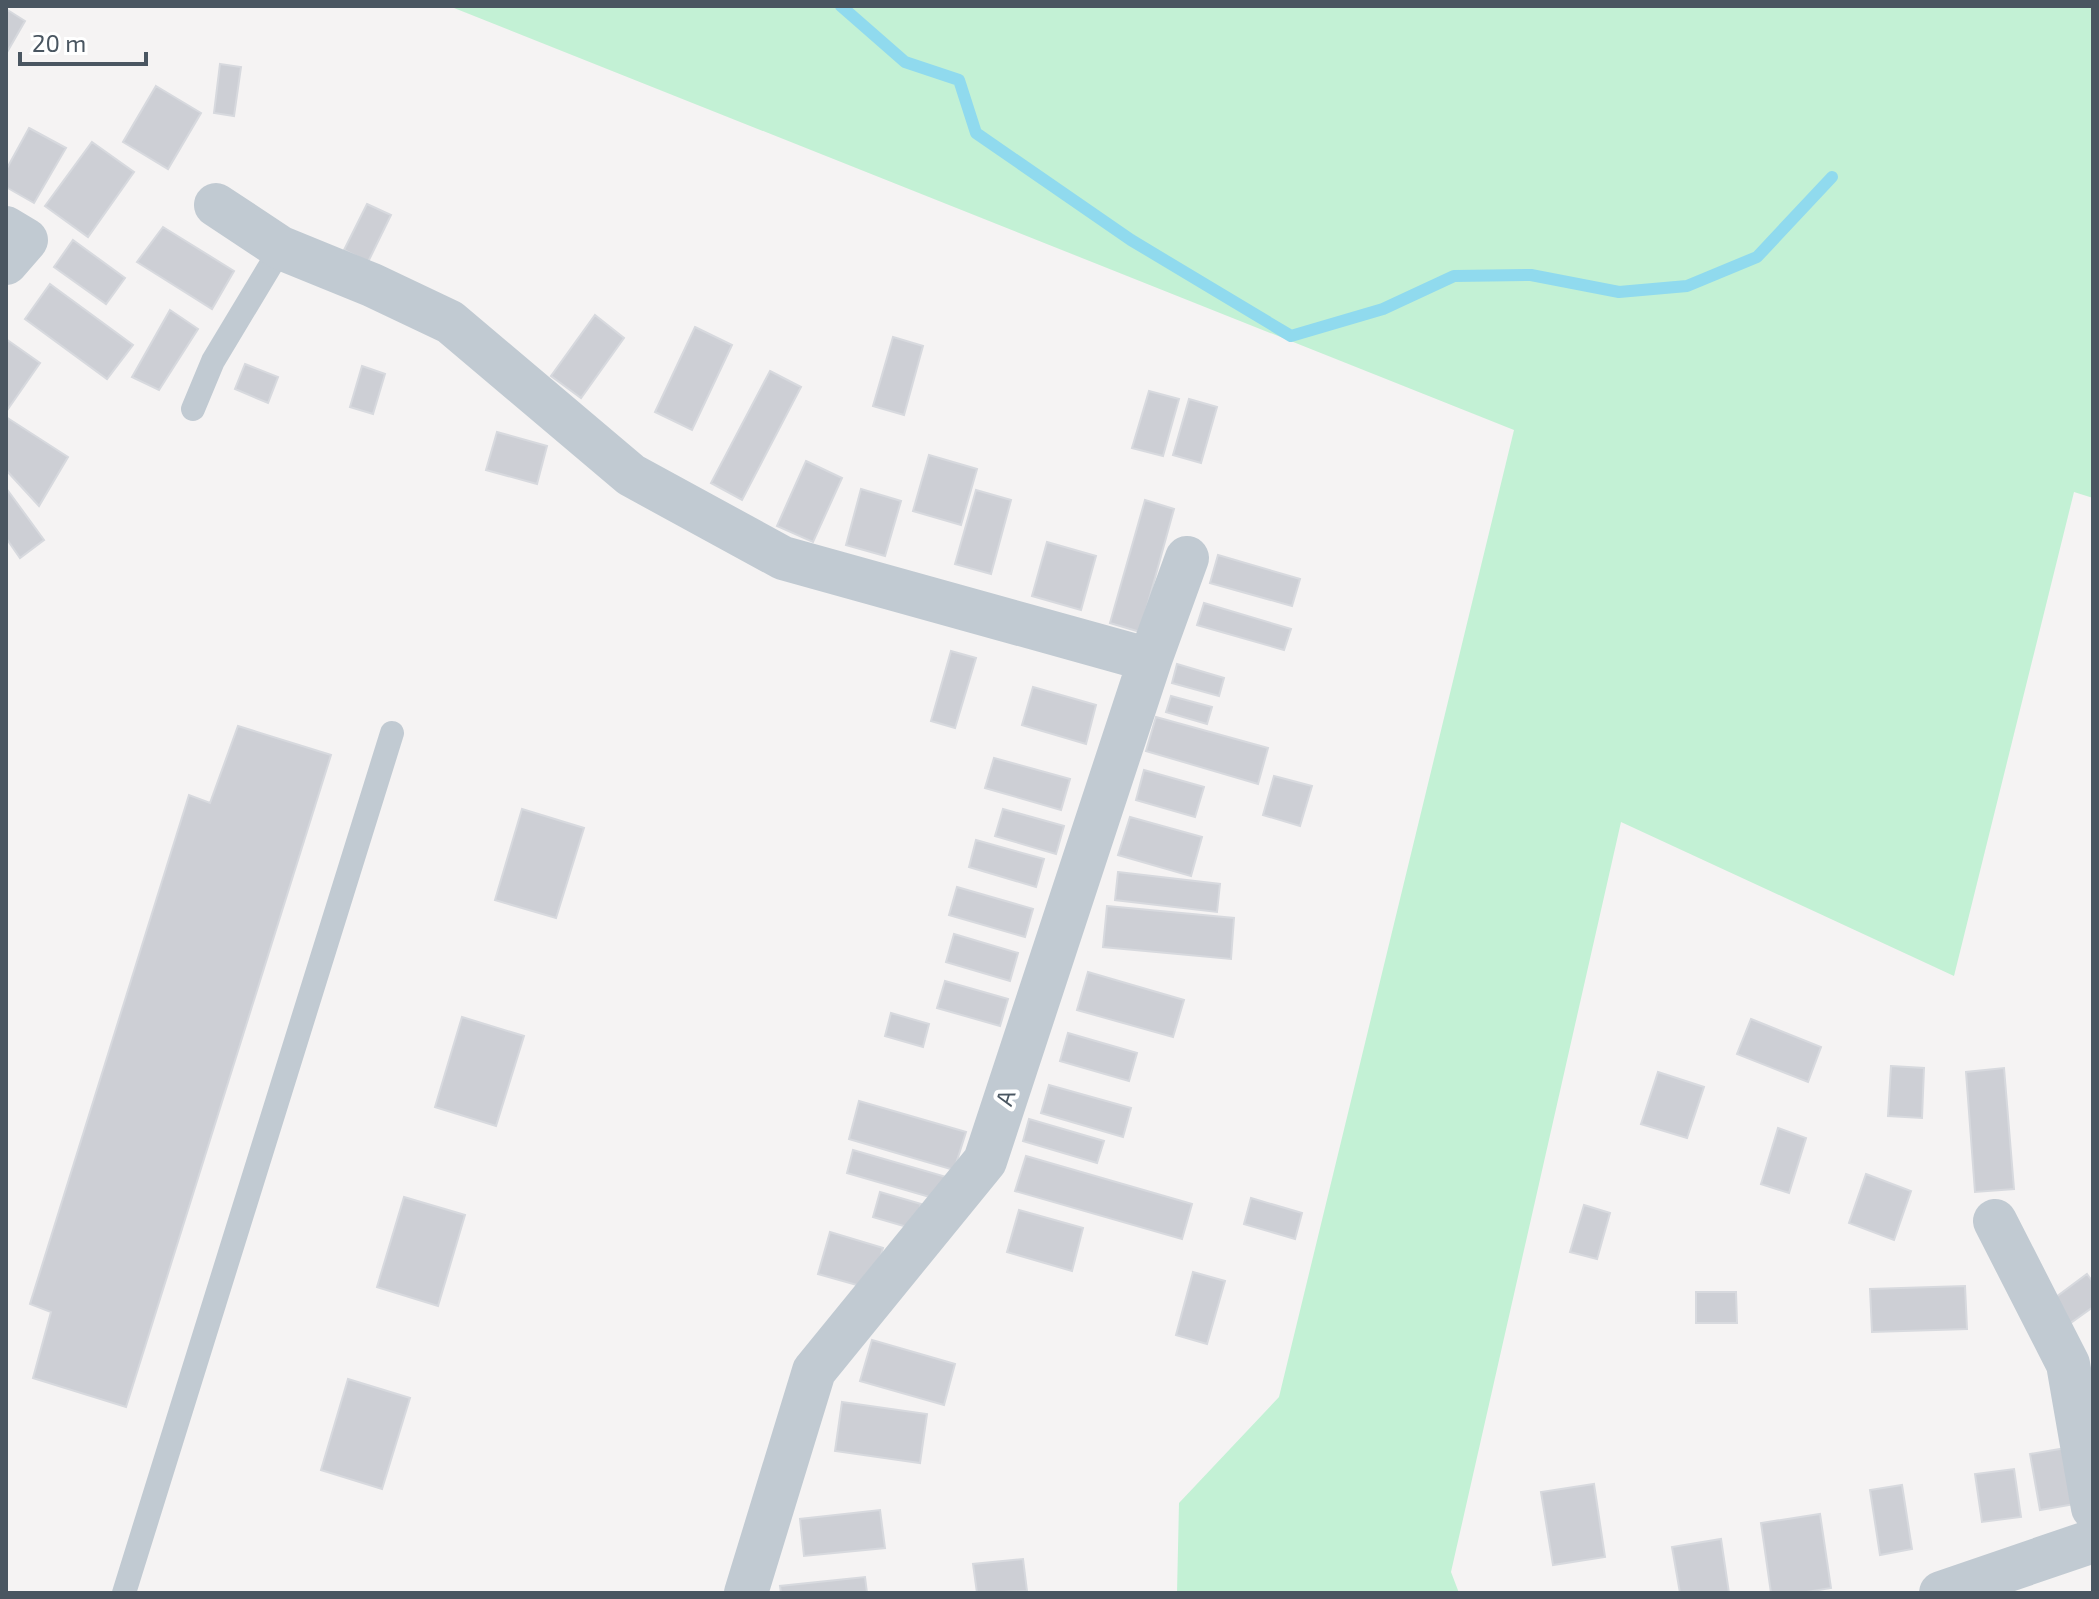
<svg xmlns="http://www.w3.org/2000/svg" width="2099" height="1599" viewBox="0 0 2099 1599" font-family="'Exo 2',sans-serif">
	<style>
		.green { fill: #c3f1d5 }
		.lines { fill: none; stroke-linecap: round; stroke-linejoin: round }
		.stream { stroke: #90daee; stroke-width: 12 }
		.building { fill: #cdcfd5; stroke: #d7d9de; stroke-width: 2 }
		.service { stroke: #c1cad2; stroke-width: 24 }
		.minor { stroke: #c1cad2; stroke-width: 44 }
		.labels { text-anchor: middle; stroke-width: 8; stroke-linejoin: round; paint-order: stroke }
		.street-label { font-size: 24px; fill: #4a5661; stroke: #fff }
	</style>
	<rect width="100%" height="100%" fill="#f5f3f3"/>
	<path class="green" d="M449,6H2093V498L2074,492L1954,976L1621,822L1451,1572L1459,1593H1177L1179,1503L1279,1397L1514,430Z"/>
	<g class="lines">
		<path class="stream" d="M841,6L905,62L959,80L976,133L1131,240L1291,336L1383,309L1454,276L1531,275L1619,292L1687,286L1757,257L1832,177"/>
	</g>
	<path class="building" d="M6,9L25,21L6,54Z
		M220,64L241,67L234,116L214,113Z
		M156,86L201,113L168,169L123,142Z
		M29,128L66,148L34,203L6,187V170Z
		M92,142L134,172L88,237L45,206Z
		M367,204L391,215L368,262L344,250Z
		M163,227L234,271L212,309L137,262Z
		M73,240L125,278L106,304L54,267Z
		M50,284L133,345L107,379L25,319Z
		M170,310L198,329L159,390L132,377Z
		M595,315L624,338L581,398L551,376Z
		M695,327L732,345L692,430L655,412Z
		M893,337L923,346L904,415L873,406Z
		M6,339L40,363L8,409L6,407Z
		M245,364L278,377L268,403L235,389Z
		M362,366L385,374L373,414L350,407Z
		M770,371L801,387L742,500L711,483Z
		M1149,391L1179,399L1163,456L1132,448Z
		M1189,399L1217,407L1201,463L1173,455Z
		M6,417L68,457L39,506L6,470Z
		M497,432L547,446L537,484L486,470Z
		M929,455L977,469L961,525L913,511Z
		M806,461L842,478L813,542L777,526Z
		M6,488L44,540L20,558L6,538Z
		M861,489L901,501L885,556L846,545Z
		M976,490L1011,500L991,574L955,564Z
		M1145,500L1174,509L1140,632L1110,623Z
		M1047,542L1096,556L1081,610L1032,596Z
		M1218,555L1300,579L1292,606L1210,583Z
		M1204,603L1291,629L1284,650L1197,625Z
		M951,651L976,658L955,728L931,721Z
		M1177,664L1224,678L1219,696L1172,683Z
		M1033,687L1096,705L1086,744L1022,725Z
		M1171,696L1212,707L1207,724L1166,712Z
		M1156,717L1268,748L1258,784L1146,751Z
		M238,726L331,755L126,1407L33,1378L51,1312L30,1304L189,795L210,803Z
		M994,758L1070,779L1061,810L985,788Z
		M1144,770L1204,787L1195,817L1136,800Z
		M1274,776L1312,786L1300,826L1263,815Z
		M522,809L584,828L556,918L495,900Z
		M1003,809L1064,826L1056,854L995,836Z
		M1130,817L1202,837L1191,876L1118,855Z
		M976,840L1044,859L1036,887L969,867Z
		M1118,872L1220,884L1217,912L1115,900Z
		M957,887L1033,909L1025,937L949,915Z
		M1107,906L1234,918L1231,959L1103,947Z
		M954,934L1018,953L1010,981L946,962Z
		M1088,972L1184,1000L1173,1037L1077,1010Z
		M945,981L1008,999L1000,1026L937,1008Z
		M891,1013L929,1024L923,1047L885,1036Z
		M462,1017L524,1036L496,1126L435,1107Z
		M1751,1019L1821,1047L1808,1082L1737,1054Z
		M1068,1033L1137,1053L1129,1081L1060,1061Z
		M1891,1066L1924,1068L1922,1118L1888,1116Z
		M2004,1068L2014,1189L1975,1192L1966,1072Z
		M1658,1072L1704,1087L1687,1138L1641,1124Z
		M1049,1085L1131,1108L1123,1137L1041,1113Z
		M859,1101L966,1132L954,1170L849,1139Z
		M1029,1119L1104,1141L1097,1163L1023,1141Z
		M1778,1128L1806,1138L1789,1193L1761,1184Z
		M853,1150L946,1177L940,1200L847,1173Z
		M1026,1156L1192,1204L1182,1239L1015,1191Z
		M1866,1174L1911,1191L1894,1240L1849,1223Z
		M880,1192L921,1204L914,1229L873,1217Z
		M404,1197L465,1215L438,1306L377,1287Z
		M1251,1198L1302,1213L1295,1239L1244,1224Z
		M1584,1205L1610,1213L1597,1259L1570,1252Z
		M1019,1210L1083,1228L1072,1271L1007,1252Z
		M830,1232L883,1248L871,1289L818,1274Z
		M1193,1272L1225,1281L1207,1344L1176,1335Z
		M2087,1274L2093,1282V1307L2065,1327L2048,1303Z
		M1965,1286L1967,1329L1872,1332L1870,1289Z
		M1696,1292H1736L1737,1323H1696Z
		M872,1340L955,1364L944,1405L860,1381Z
		M348,1379L410,1398L382,1489L321,1470Z
		M842,1402L927,1414L920,1463L835,1451Z
		M2066,1448L2075,1504L2040,1510L2030,1454Z
		M2014,1469L2021,1517L1982,1522L1975,1474Z
		M1594,1484L1605,1557L1553,1565L1541,1492Z
		M1902,1485L1912,1549L1880,1555L1870,1490Z
		M880,1510L885,1548L804,1556L800,1519Z
		M1820,1514L1831,1588L1801,1593H1771L1761,1523Z
		M1721,1539L1729,1593H1680L1672,1547Z
		M1023,1559L1027,1591L977,1593L973,1564Z
		M865,1577L867,1593H781L780,1586Z"/>
	<g class="lines">
		<path class="service" d="M193,409L213,361L281,248
			M124,1593L392,733"/>
		<path class="minor" d="M216,205L281,248L372,285L450,322L631,475L783,558L1150,660
			M6,228L26,240L6,263
			M1995,1221L2068,1364L2093,1508
			M746,1593L814,1371L985,1161L1150,660L1187,558
			M1941,1593L2093,1541"/>
	</g>
	<g class="labels">
		<g class="street-label">
			<text transform="translate(1006 1098) rotate(-72)" y="8">A</text>
		</g>
	</g>
	<rect width="2099" height="1599" fill="none" stroke="#4a5661" stroke-width="16"/>
	<path d="M20 52v12h126v-12" fill="none" stroke="#4a5661" stroke-width="4"/>
	<text x="32" y="52" font-size="24" fill="#4a5661" stroke="#ffffff" stroke-width="6" paint-order="stroke">20 m</text>
</svg>
